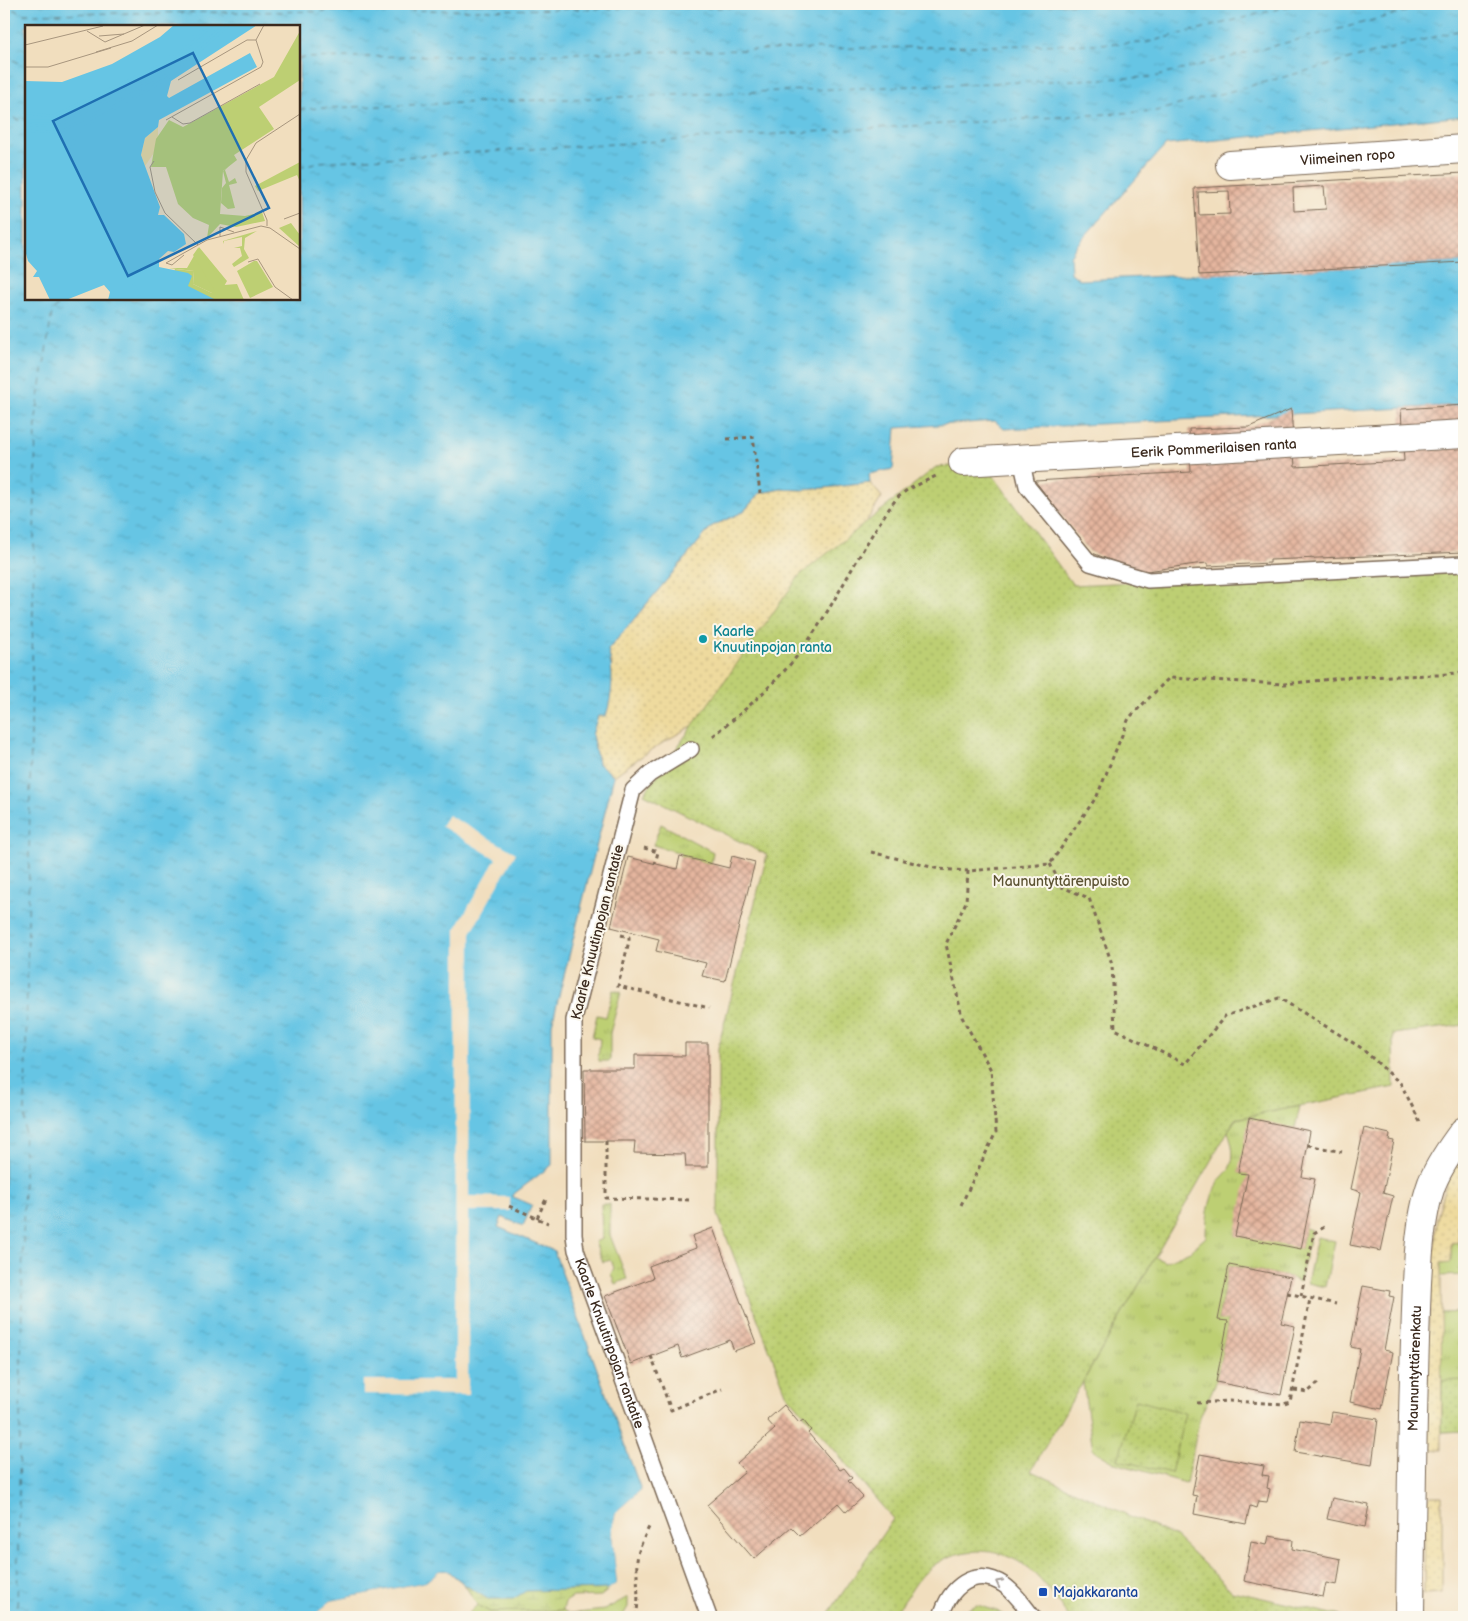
<svg xmlns="http://www.w3.org/2000/svg" width="1468" height="1621" viewBox="0 0 1468 1621" font-family="'Balsamiq Sans',sans-serif">
	<style>
		.grass { fill: url(#grass-tufts); stroke: #7c7c48 }
		.wetland { fill: url(#wetland-marsh); stroke: #7c7c48 }
		.sand { fill: url(#sand-dots); stroke: #94825e }
		.park { fill: url(#park-dots); stroke: #7c7c48 }
		.water { fill: url(#water-ripples); stroke: #507881; fill-rule: evenodd }
		.pier { fill: #f1debe }
		.lines { fill: none; stroke-linecap: round; stroke-linejoin: round }
		.ferry { stroke: #485859; stroke-width: 1; stroke-dasharray: 6 5; stroke-linecap: butt }
		.building { fill: url(#building-cross-hatch); fill-rule: evenodd }
		.service-casing { stroke: #7b6956; stroke-width: 18 }
		.minor-casing { stroke: #7b6956; stroke-width: 30 }
		.path { stroke: #7b6956; stroke-width: 3; stroke-dasharray: 4 4; stroke-linecap: butt }
		.service { stroke: #fff; stroke-width: 15 }
		.minor { stroke: #fff; stroke-width: 28 }
		.oneway { stroke: #a79f9a }
		.culture-dot { fill: #0f9aa8; stroke: #fbf7ec; stroke-width: 2 }
		.transit-dot { fill: #1a4fb4; stroke: #fbf7ec; stroke-width: 2 }
		.labels { text-anchor: middle; stroke-width: 4; stroke-linejoin: round; paint-order: stroke }
		.street-label { font-size: 14px; fill: #3b2a1e; stroke: #fbf7ec }
		.culture-label { font-size: 14px; fill: #0d838f; stroke: #fbf7ec; text-anchor: start }
		.park-label { font-size: 14px; fill: #5c5333; stroke: #fbf7ec }
		.transit-label { font-size: 14px; fill: #164399; stroke: #fbf7ec; text-anchor: start }
		.inset-river { fill: none; stroke: #66c5e4; stroke-width: 2.5 }
		.inset-road { fill: none; stroke: #a8967e; stroke-width: 1 }
		.view { fill: #1f6fb2; fill-opacity: 0.15; stroke: #1f6fb2; stroke-width: 2.5 }
		.inset-edge { fill: none; stroke: #3b2a1e; stroke-width: 2.5 }
	</style>
	<defs>
		<pattern id="grass-tufts" width="24" height="20" patternUnits="userSpaceOnUse" patternTransform="scale(1.25)"><rect width="24" height="20" fill="#bdcf73"/><path d="M3 7l-1-3M5 7V3M7 7l1-3M15 17l-1-3M17 17v-4M19 17l1-3" fill="none" stroke="#a3b263"/></pattern>
		<pattern id="wetland-marsh" width="20" height="14" patternUnits="userSpaceOnUse" patternTransform="scale(1.25)"><rect width="20" height="14" fill="#bdcf73"/><path d="M1 5h8M5 5V1M11 12h8M15 12V8" fill="none" stroke="#a3b263"/></pattern>
		<pattern id="sand-dots" width="8" height="8" patternUnits="userSpaceOnUse" patternTransform="scale(1.25)"><rect width="8" height="8" fill="#eeda9e"/><path d="M2 2h.1M6 6h.1" fill="none" stroke="#cdbb88" stroke-width="1.8" stroke-linecap="round"/></pattern>
		<pattern id="park-dots" width="8" height="8" patternUnits="userSpaceOnUse" patternTransform="scale(1.25)"><rect width="8" height="8" fill="#bdcf73"/><path d="M2 2h.1M6 6h.1" fill="none" stroke="#a3b263" stroke-width="1.8" stroke-linecap="round"/></pattern>
		<pattern id="water-ripples" width="26" height="14" patternUnits="userSpaceOnUse" patternTransform="scale(1.25)"><rect width="26" height="14" fill="#66c5e4"/><path d="M2 4q2-2 4 0t4 0M15 11q2-2 4 0t4 0" fill="none" stroke="#59a9c3"/></pattern>
		<pattern id="building-cross-hatch" width="8" height="8" patternUnits="userSpaceOnUse" patternTransform="scale(1.25)"><rect width="8" height="8" fill="#e5b69f"/><path d="M0 0l8 8M0 8l8-8" fill="none" stroke="#bb9481"/></pattern>
	</defs>
	<rect width="100%" height="100%" fill="#fbf7ec"/>
	<filter id="ink" filterUnits="userSpaceOnUse"><feTurbulence type="fractalNoise" baseFrequency=".02" numOctaves="2"/><feDisplacementMap in="SourceGraphic" scale="10" xChannelSelector="R" yChannelSelector="G"/><feConvolveMatrix kernelMatrix="1 2 1 2 8 2 1 2 1" color-interpolation-filters="sRGB"/></filter>
	<filter id="wash" filterUnits="userSpaceOnUse"><feTurbulence type="fractalNoise" baseFrequency=".0096" numOctaves="4" result="noise"/><feDisplacementMap in="SourceGraphic" scale="20" xChannelSelector="R" yChannelSelector="G"/><feGaussianBlur stdDeviation="1.12" result="paint"/><feColorMatrix in="noise" values="0 0 0 0 0 0 0 0 0 0 0 0 0 0 0 0 0 1.4 0 .05"/><feComposite in="paint" operator="in"/></filter>
	<g filter="url(#wash)">
		<rect width="100%" height="100%" fill="#f1debe"/>
		<path class="grass" d="M661,824L713,852L711,864L680,856L681,853L653,845Z
			M613,990L621,992L610,1033V1061H598L600,1039L592,1037L597,1015L606,1017Z
			M1300,1106L1295,1128L1239,1173L1248,1174L1301,1249L1305,1228L1311,1230L1300,1282L1290,1277L1229,1265L1218,1319L1228,1321L1216,1382L1200,1417L1186,1483L1115,1463L1093,1450L1083,1382L1155,1257L1165,1262L1190,1251L1206,1237C1206,1218 1209,1201 1217,1184C1220,1178 1226,1174 1229,1169C1236,1157 1232,1143 1228,1131L1236,1119Z
			M1464,1189V1275L1441,1276V1263L1451,1262V1243L1459,1242L1458,1205Z
			M601,1204H610V1235L627,1279L615,1284L611,1274L614,1268L611,1260L603,1262L595,1242L602,1239Z
			M1317,1237L1335,1241L1325,1287L1307,1283Z
			M1464,1312V1431L1442,1432L1441,1313Z
			M628,1597V1607L622,1617H415L444,1613L466,1616L477,1605L490,1612L563,1610L569,1614L604,1610Z
			M977,1605L997,1611L1006,1617H963L968,1609Z"/>
		<path class="wetland" d="M448,1571L617,1583L601,1596L573,1597L565,1602L563,1610L490,1612L477,1605L464,1584Z"/>
		<path class="sand" d="M870,483L882,497L859,533L716,714C680,731 646,752 614,776L598,763L592,735L612,666L608,650L712,526L743,512L760,493L781,489L804,490Z
			M1464,1147V1189L1458,1205L1459,1242L1451,1243V1262L1441,1263L1442,1450L1430,1449L1425,1443L1429,1311L1437,1219L1448,1177Z
			M1431,1496H1442V1593L1424,1594L1425,1502Z"/>
		<path class="park" d="M985,464L1073,585L1464,566V1025L1393,1034L1394,1087L1235,1119L1031,1471L1176,1537L1232,1591L1345,1617H1069C1056,1600 1042,1578 1024,1565C992,1543 947,1547 921,1577C909,1590 904,1609 886,1616C878,1620 838,1617 826,1617L893,1519L786,1393L718,1215V1048L767,855L644,794L800,575L936,467Z
			M1464,1380V1431L1442,1432V1381Z
			M1136,1400L1185,1413L1171,1473L1118,1460Z"/>
		<path class="water" d="M4,4H1464V116L1166,145L1076,246L1070,256L1071,273L1080,280L1464,262V405L1004,429L995,421L896,428L893,469L869,474L870,483L804,490L781,489L760,493L743,512L712,526L608,650C614,673 613,693 606,716H598L592,735L598,763L614,776L552,1024V1165L511,1196L532,1205L523,1226L502,1217L498,1227L554,1251L641,1490L616,1512L612,1532L617,1583L609,1589L526,1591L513,1599H488L464,1584L448,1571H439L426,1582L331,1601L312,1617H4ZM26,26H299V299H26Z"/>
		<path class="pier" d="M448,815L516,853L471,933L469,1196L510,1197V1211H469L468,1395L363,1394V1380H455L456,928L496,859L441,826Z
			M641,1490L642,1493L619,1513L614,1532L619,1583L611,1591H606L617,1583L612,1532L616,1512Z
			M439,1571H448L467,1589L447,1573L440,1574L427,1585L332,1604L315,1617H312L331,1601L426,1582Z"/>
		<g class="lines">
			<path class="ferry" d="M4,4L22,14L1134,4
				M4,55L19,63H26
				M299,58L1145,43L1298,4
				M299,109L1154,77L1435,4
				M4,113L18,120L26,119
				M299,167L318,162L1156,111L1464,29
				M17,1617L36,418L52,312L64,299"/>
		</g>
		<g id="blocks">
			<path class="building" d="M1464,173V262L1199,275L1194,188ZM1324,186L1326,209L1294,211L1293,188ZM1229,191L1230,214L1199,215L1198,192Z
				M1464,405V552L1270,560V563L1208,566V563L1196,564L1140,572L1090,552L1035,481L1191,472L1189,429L1249,427L1291,409L1295,467L1404,461L1401,409Z
				M680,856L729,868L732,856L755,862L725,981L702,976L706,963L656,951L659,939L611,927L628,857L677,869Z
				M685,1043H708V1167H686L685,1154L634,1153L635,1141H585L584,1069H635V1055L685,1056Z
				M1249,1118L1310,1131L1302,1177L1315,1179L1301,1249L1235,1236L1248,1174L1238,1173Z
				M1364,1128L1390,1134L1389,1140L1394,1141L1383,1193L1393,1196L1381,1251L1350,1245L1361,1192L1351,1189Z
				M713,1228L756,1343L734,1351L730,1340L682,1358L678,1346L631,1364L605,1296L653,1278L649,1266L696,1248L692,1236Z
				M1229,1265L1291,1277L1281,1323L1295,1326L1281,1395L1216,1382L1228,1321L1218,1320Z
				M1363,1286L1390,1291L1389,1296L1394,1297L1384,1350L1393,1352L1382,1409L1350,1402L1360,1349L1351,1347Z
				M784,1405L799,1423L803,1420L811,1430L808,1433L840,1470L844,1468L852,1478L848,1481L863,1497L846,1512L838,1503L800,1536L791,1527L754,1559L707,1505L745,1472L737,1463L775,1429L767,1420Z
				M1332,1412L1378,1419L1372,1465L1295,1452L1300,1420L1330,1425Z
				M1200,1454L1264,1466L1262,1475L1269,1476L1267,1488L1270,1489L1267,1502L1258,1501L1256,1508L1250,1506L1246,1524L1194,1514L1197,1496L1192,1495Z
				M1332,1498L1369,1505L1365,1527L1327,1519Z
				M1269,1536L1293,1540L1292,1549L1341,1559L1337,1585L1326,1583L1323,1597L1244,1581L1251,1542L1267,1545Z"/>
		</g>
	</g>
	<g filter="url(#ink)">
		<use href="#blocks" fill-opacity="0" stroke="#7b6956" stroke-width="1"/>
		<g class="lines">
			<defs>
				<g id="service">
					<path d="M1021,459L1027,486L1090,563L1148,580L1464,564"/>
					<path id="s1" d="M691,749L650,774L633,790L574,1020V1235L576,1250L709,1617"/>
					<path d="M941,1617C949,1588 974,1565 1004,1585C1016,1593 1024,1606 1033,1617"/>
				</g>
				<g id="minor">
					<path id="s2" d="M1230,165L1464,149"/>
					<path id="s3" d="M963,462L1464,434"/>
					<path id="s4" d="M1410,1617C1411,1525 1412,1433 1415,1340C1417,1293 1416,1227 1432,1183C1440,1164 1452,1147 1464,1131"/>
				</g>
			</defs>
			<use href="#service" class="service-casing"/>
			<use href="#minor" class="minor-casing"/>
			<path class="path" d="M727,439L753,437L760,493
				M713,736C742,713 769,689 793,661C834,611 858,549 897,498L907,490L936,476
				M644,848L658,852L655,864
				M871,852L939,869L968,871
				M1050,864L1062,887L1089,898L1112,964L1115,1029L1185,1064L1225,1016L1279,998L1360,1047L1401,1084L1421,1124
				M621,935L629,937V941L618,986L709,1008
				M606,1141V1198L693,1200
				M1308,1145L1342,1152
				M961,1205L996,1132L991,1070L962,1017L946,944L966,902L968,871L1050,864L1097,796L1129,718L1169,678L1284,684L1352,677L1439,675L1464,672
				M509,1206L548,1223
				M537,1218L547,1197
				M1287,1293L1336,1304
				M1301,1296L1314,1233L1326,1226
				M651,1356L671,1410L722,1389
				M1294,1390L1308,1392L1318,1383
				M1197,1403L1229,1401L1284,1404L1290,1402L1310,1299
				M636,1617C640,1598 636,1580 637,1561C638,1549 644,1538 649,1527"/>
			<use href="#service" class="service"/>
			<use href="#minor" class="minor"/>
		</g>
		<defs><path id="oneway-chevron" d="M-2-3.5L2.5 0L-2 3.5" fill="none" stroke-width="1.6" stroke-linecap="round" stroke-linejoin="round" transform="scale(1.25)"/></defs>
		<use class="oneway" href="#oneway-chevron" transform="translate(999 1583) rotate(-153)"/>
	</g>
	<circle class="culture-dot" cx="703" cy="639" r="5"/>
	<rect class="transit-dot" x="1038" y="1587" width="10" height="10" rx="2.5"/>
	<g class="labels">
		<g class="street-label">
			<text dy="5" stroke="none"><textPath href="#s2" startOffset="118">Viimeinen ropo</textPath></text>
			<text dy="5" stroke="none"><textPath href="#s3" startOffset="251">Eerik Pommerilaisen ranta</textPath></text>
			<text transform="translate(597 932) rotate(-76)" y="5">Kaarle Knuutinpojan rantatie</text>
			<text dy="5" stroke="none"><textPath href="#s1" startOffset="638">Kaarle Knuutinpojan rantatie</textPath></text>
			<text dy="5" stroke="none"><textPath href="#s4" startOffset="249">Maununtyttärenkatu</textPath></text>
		</g>
		<g class="culture-label">
			<text x="713" y="636">Kaarle<tspan x="713" dy="16">Knuutinpojan ranta</tspan></text>
		</g>
		<g class="park-label">
			<text x="1061" y="886">Maununtyttärenpuisto</text>
		</g>
		<g class="transit-label">
			<text x="1053" y="1597">Majakkaranta</text>
		</g>
	</g>
	<g transform="translate(25 25)">
		<rect width="275" height="275" fill="#f1debe"/>
		<path d="M204,141L200,145L204,157L210,153L212,158L204,160L210,183L203,184L196,178L197,163L201,158L198,146ZM232,206L220,213L219,224L224,233L209,242L207,239L217,231L215,223H209L217,221V212L199,216V219L198,216ZM174,222L202,256L191,275L189,269L168,259L169,246L144,243H162Z" fill="#bdcf73"/>
		<path d="M150,244L169,246L168,259L189,269L191,275H164L148,249Z" fill="#bdcf73"/>
		<path d="M133,102V122L120,141L116,130L120,113Z" fill="#eeda9e"/>
		<path d="M275,6V55L234,82L249,104L209,130L212,135L198,146L195,189L220,191L237,187L240,196L211,202L195,199L182,213L184,200L168,193L153,179L141,142H126L131,114L144,95L158,102L249,52ZM275,137V157L272,150L233,166L230,161ZM266,198L275,210V222L254,203ZM173,223L199,260L212,259L219,275H191L185,270L190,266L168,230ZM229,236H232L248,262L225,273L212,246Z" fill="#bdcf73"/>
		<path d="M149,0H232L146,56L142,71L144,73L225,28L232,42L134,95L133,102L120,113L116,130L135,182L133,190H139L159,209L161,219L149,227L143,226L134,234V242L163,248L167,251L163,261L191,275H83L85,267L79,260L41,275H25L14,252H8L12,246L3,236L0,225V56L37,57L87,39L135,12Z" fill="#66c5e4"/>
		<path class="inset-river" d="M0,88L28,91L134,41L183,0M0,96H30L136,44L188,0M0,100L32,101L139,47L194,0M0,106L35,107L142,50L200,0M116,275L51,135L47,124L51,109L66,97L143,53L204,0"/>
		<path class="inset-road" d="M62,6L80,17L120,0M74,11L99,9M0,20L78,1M71,27L107,16L133,0M0,42H23L86,23M153,55L222,15H231M147,92L158,99L165,98L235,59M141,95L236,42L238,37L231,15L239,0M129,136L125,142L130,167L140,188L173,220M259,194L275,188M242,201V195L221,147V135L231,118L275,89M195,211V202L209,207M159,230L147,240L141,238L182,215L236,201L245,203L275,224M223,237L233,234L250,262L268,275"/>
		<path class="view" d="M168,28L244,183L103,251L28,96Z"/>
		<rect width="275" height="275" class="inset-edge"/>
	</g>
	<rect width="1468" height="1621" fill="none" stroke="#fbf7ec" stroke-width="20"/>
</svg>
